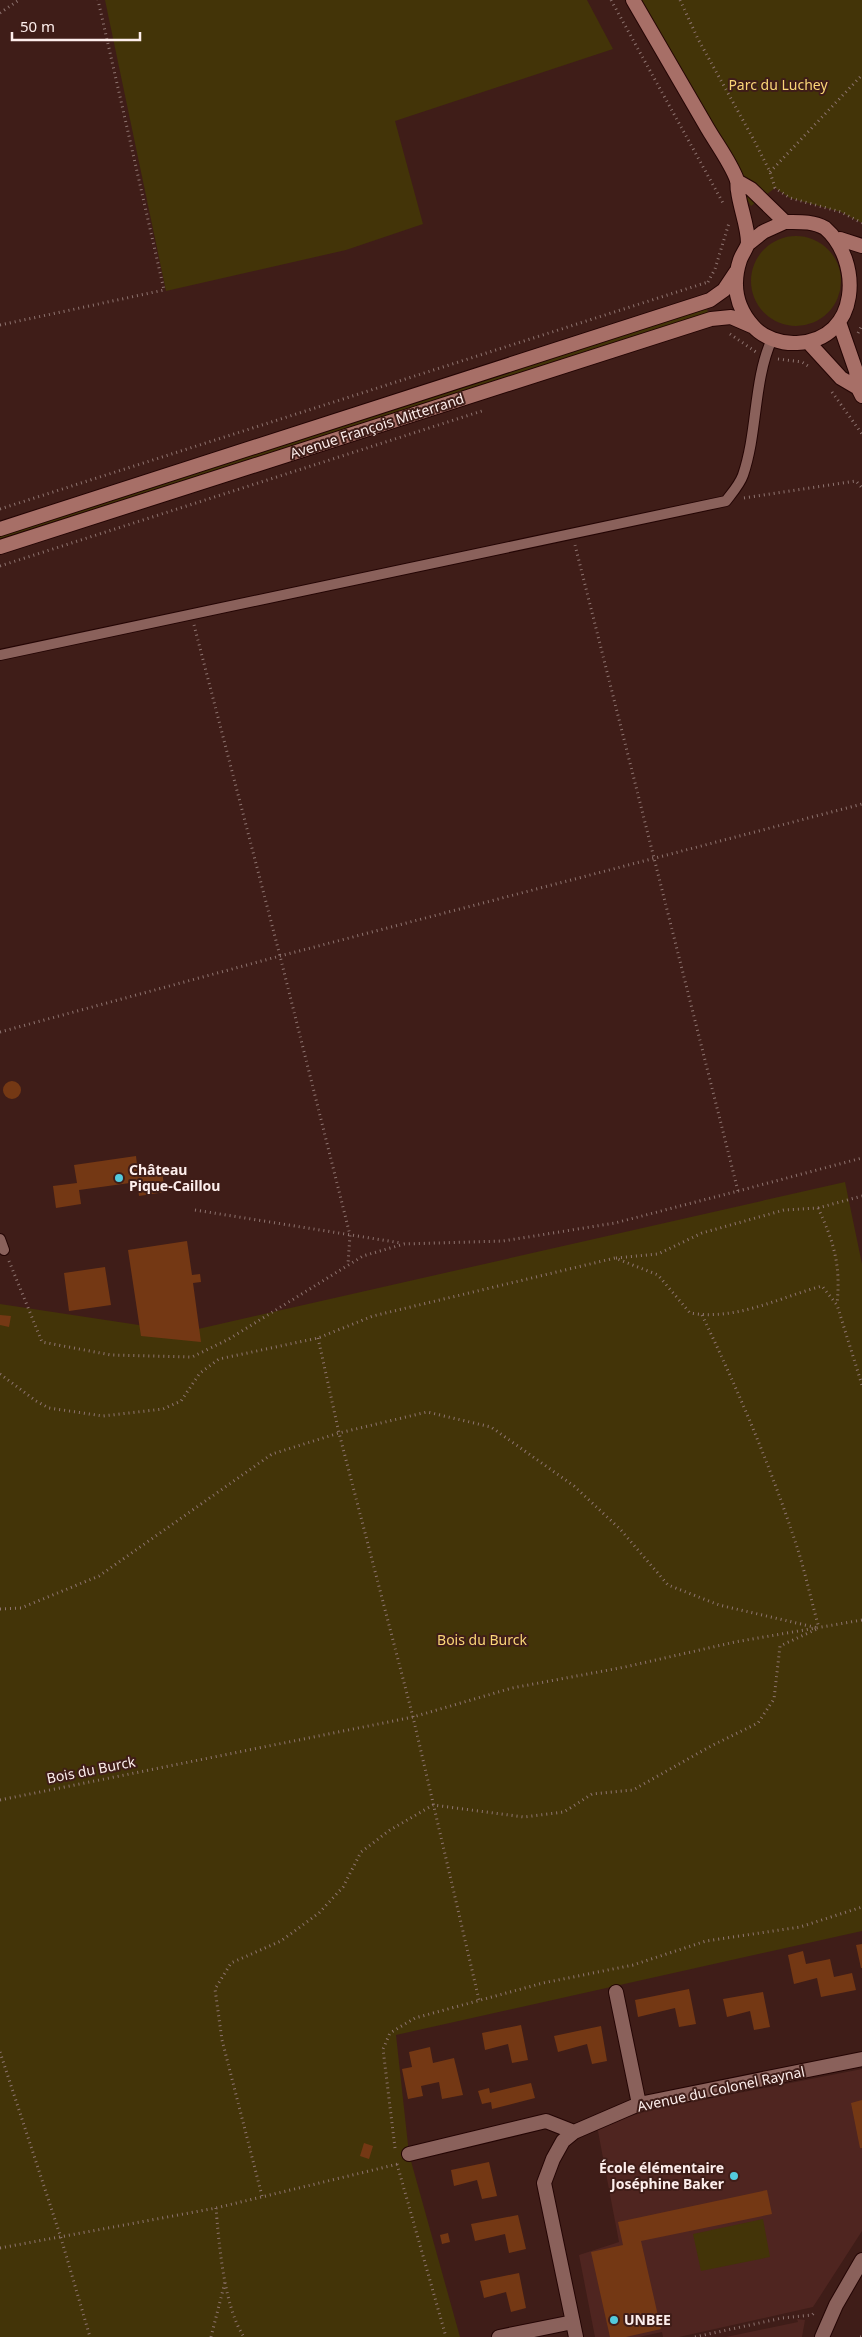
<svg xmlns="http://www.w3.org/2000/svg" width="862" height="2337" viewBox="0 0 862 2337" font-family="'Noto Sans',sans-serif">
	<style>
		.built { fill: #4f2520 }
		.green { fill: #433408 }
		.building { fill: #743814 }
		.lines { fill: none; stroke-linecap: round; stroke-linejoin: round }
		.service-casing { stroke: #240504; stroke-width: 12 }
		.minor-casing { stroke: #240504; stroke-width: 16 }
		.secondary-casing { stroke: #240504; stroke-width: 16 }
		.path { stroke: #8e7470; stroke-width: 3; stroke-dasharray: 1 4; stroke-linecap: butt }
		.service { stroke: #8a615b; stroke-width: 10 }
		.minor { stroke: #8a615b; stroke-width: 14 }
		.secondary { stroke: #a76f67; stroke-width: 14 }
		.poi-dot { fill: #53cadc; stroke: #3f1d18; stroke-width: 2 }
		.labels { text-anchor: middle; stroke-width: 4; stroke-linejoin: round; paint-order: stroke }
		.park-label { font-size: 14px; fill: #fad577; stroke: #3f1d18 }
		.street-label { font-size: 14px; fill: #fdeeec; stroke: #3f1d18 }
		.poi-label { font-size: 14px; font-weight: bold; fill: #fdeeec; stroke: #3f1d18; text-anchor: start }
	</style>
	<rect width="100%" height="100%" fill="#3f1d18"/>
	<path class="built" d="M862,2069V2231L813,2307L679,2337H663L662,2332L639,2337H595L579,2255L619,2242L597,2126L651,2110Z
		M797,2319L805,2320L802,2337H726L798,2322Z"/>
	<path class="green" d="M105,0H587L613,49L395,121L423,224L346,250L166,291Z
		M633,0H862V223L841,212L790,198L775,188L751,206Z
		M751 281a45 45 0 1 1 90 0a45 45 0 1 1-90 0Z
		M707,308L708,313L0,541V535Z
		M845,1182L862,1264V1931L396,2035L409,2154L460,2337H0V1304L185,1332Z
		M763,2219L770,2257L701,2271L693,2234Z"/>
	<path class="building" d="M3 1090a9 9 0 1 1 18 0a9 9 0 1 1-18 0Z
		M136,1156L138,1174L162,1171L165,1192L139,1196L137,1182L79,1190L81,1204L56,1208L53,1186L77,1183L74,1165Z
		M187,1241L192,1275L200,1274L201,1282L193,1283L201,1342L141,1336L128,1250Z
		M105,1267L111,1305L69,1311L64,1273Z
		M0,1315L11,1316L9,1327L0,1325Z
		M862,1944V1968H861L856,1945Z
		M803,1951L806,1964L830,1959L834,1977L852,1973L856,1990L821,1997L817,1978L794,1984L788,1955Z
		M689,1989L696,2024L679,2027L675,2008L638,2017L635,2000Z
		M763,1992L770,2027L754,2030L750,2011L727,2017L723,1999Z
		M521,2025L528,2060L512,2063L508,2044L485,2050L482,2033Z
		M601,2026L607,2061L592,2064L587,2044L558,2052L554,2036Z
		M430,2047L433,2063L454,2058L463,2095L442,2099L439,2082L421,2086L423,2096L408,2099L402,2069L412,2067L409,2052Z
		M531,2083L535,2098L492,2109L491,2102L482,2104L478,2091L489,2088L490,2093Z
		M862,2100V2148H860L851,2103Z
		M364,2143L373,2146L369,2159L360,2156Z
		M489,2162L497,2196L482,2199L477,2180L454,2186L451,2170Z
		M767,2190L772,2214L641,2241L661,2329L626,2337H610L591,2252L623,2245L618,2222Z
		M518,2215L526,2249L509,2253L505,2234L475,2241L471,2224Z
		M448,2233L450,2242L442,2244L440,2235Z
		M519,2273L526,2308L511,2312L506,2292L484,2298L480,2281Z"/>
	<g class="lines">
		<defs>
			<path id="service" d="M0,655L726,501C732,493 740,484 743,475C758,431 753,381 772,339
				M0,1239L4,1250"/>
			<path id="minor" d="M616,1992L639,2104
				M409,2154L546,2121L574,2132
				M499,2337L573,2322
				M576,2337L544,2183L553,2159L563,2141L574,2132L639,2104L862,2059
				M822,2337L836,2305L862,2260"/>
			<path id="secondary" d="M633,0C657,41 681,83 705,124C715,142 730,161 737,180C738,183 737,187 738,191C740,208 748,226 748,243C747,248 742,254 740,260C732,284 736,307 753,326C763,338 782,344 797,343C861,340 862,260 825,228C813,221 799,222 785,222L751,189L737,181
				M840,239L862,246
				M748,244L763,232L785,222
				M840,325L856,371L858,388L862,396
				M809,343L841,378L858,388
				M0,529L710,300L724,290L736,272
				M0,547L711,319L731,317L754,327"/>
		</defs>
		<use href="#service" class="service-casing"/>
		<use href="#minor" class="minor-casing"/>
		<use href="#secondary" class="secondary-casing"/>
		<path class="path" d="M611,0L723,203
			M680,0L698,39L755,142L770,172L775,188L790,198L841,212L862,223
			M0,13L19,0
			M770,172L862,75
			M708,282L715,269L729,223
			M0,325L164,290L98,0
			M858,333L862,325
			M730,334L756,352
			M778,359L802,362L808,366
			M832,392L862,434
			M744,498L856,481L862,488
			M0,509L708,282
			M0,566L485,410
			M194,625L280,956L350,1235L348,1264
			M0,1032L280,956L862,804
			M738,1191L862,1158
			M818,1208L862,1196
			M195,1210L401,1243
			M616,1258L658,1254L702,1233L784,1210L818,1208C834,1242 841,1266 837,1304
			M9,1261L42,1342L111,1355L192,1357L229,1339L363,1256L404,1244L503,1241L615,1223L738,1191L575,545
			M702,1315C738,1390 770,1465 796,1544C805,1571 811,1600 819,1628
			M318,1338L339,1433L413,1717L479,2000
			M0,1374L36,1401L49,1408L103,1416L163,1409L181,1401L200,1373L219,1359L318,1338L373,1316L615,1258L658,1275L690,1313C736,1321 778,1298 822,1286L837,1305L862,1385
			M0,1609L21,1608L99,1576L272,1454L339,1433L427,1412L491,1427L574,1486L620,1529L668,1585L719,1605L818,1628
			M0,1800L413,1717L512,1688L625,1667L735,1642L862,1620
			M0,2052L61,2238L90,2337
			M395,2148L383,2049L390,2033L415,2018L543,1983L633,1965L706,1941L800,1927L862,1907
			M397,2164L446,2337
			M262,2196L222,2040L215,1989L231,1963L281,1941L319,1913L343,1887L361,1852L390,1830L433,1805L524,1817L564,1812L592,1794L633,1790L711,1746L758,1723L774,1699L780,1646L819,1628
			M216,2208C219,2244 224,2307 244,2337
			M0,2248L216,2208L398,2164
			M211,2337L225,2282
			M695,2337L782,2318L812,2315L816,2311
			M860,2337H862"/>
		<use href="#service" class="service"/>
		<use href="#minor" class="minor"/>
		<use href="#secondary" class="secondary"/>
	</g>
	<g class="poi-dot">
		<circle cx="119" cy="1178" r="5"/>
		<circle cx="734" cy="2176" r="5"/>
		<circle cx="614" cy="2320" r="5"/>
	</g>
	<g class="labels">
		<g class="park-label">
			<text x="778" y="90">Parc du Luchey</text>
			<text x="482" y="1645">Bois du Burck</text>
		</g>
		<g class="street-label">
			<text transform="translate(377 426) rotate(-18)" y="5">Avenue François Mitterrand</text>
			<text transform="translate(91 1770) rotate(-11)" y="5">Bois du Burck</text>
			<text transform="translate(721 2089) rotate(-12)" y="5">Avenue du Colonel Raynal</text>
		</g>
		<g class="poi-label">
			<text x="129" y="1175">Château<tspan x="129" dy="16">Pique-Caillou</tspan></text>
			<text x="724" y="2173" text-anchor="end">École élémentaire<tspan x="724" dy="16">Joséphine Baker</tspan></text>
			<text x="624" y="2325">UNBEE</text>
		</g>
	</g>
	<path d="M12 32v8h128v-8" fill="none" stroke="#fdeeec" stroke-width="2.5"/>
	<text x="20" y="32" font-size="15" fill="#fdeeec" stroke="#3f1d18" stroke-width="4" paint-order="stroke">50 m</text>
</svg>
